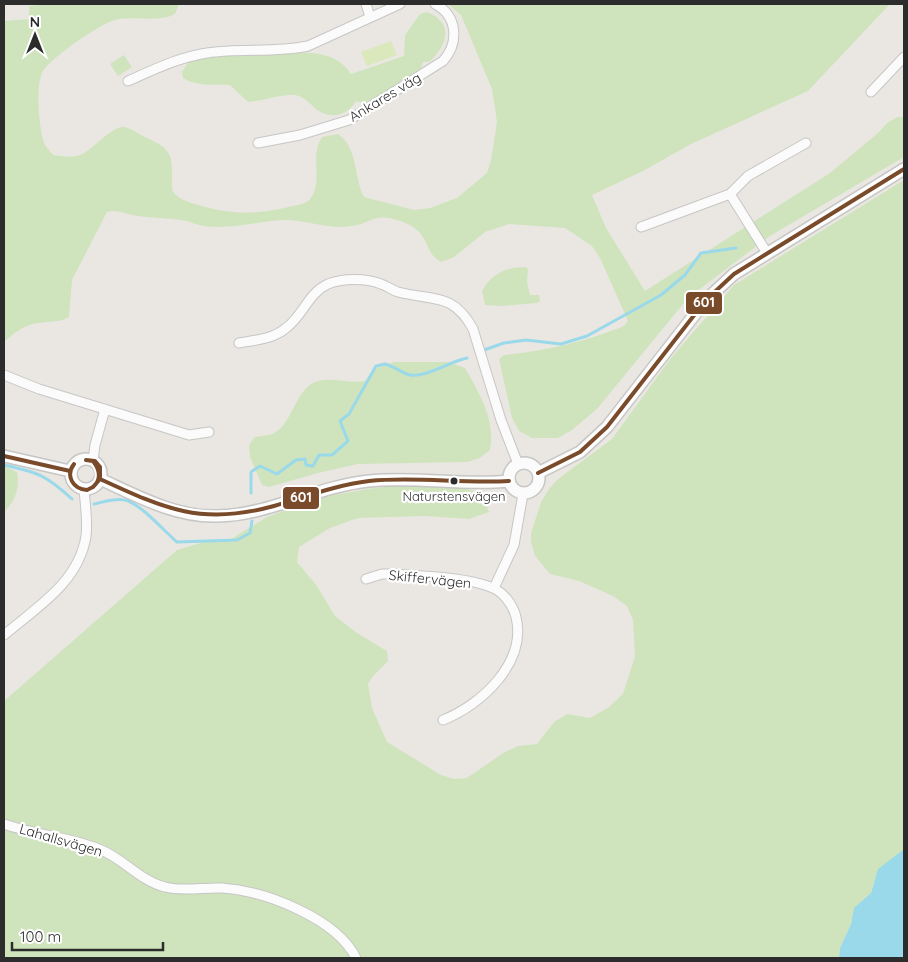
<svg xmlns="http://www.w3.org/2000/svg" width="908" height="962" viewBox="0 0 908 962" font-family="Quicksand,sans-serif">
	<style>
		.green { fill: #cfe4bd }
		.pitch { fill: #dae8bb }
		.water { fill: #9ad9e9 }
		.lines { fill: none; stroke-linecap: round; stroke-linejoin: round }
		.stream { stroke: #9ad9e9; stroke-width: 3 }
		.minor-casing { stroke: #c6c6c5; stroke-width: 11 }
		.tertiary-casing { stroke: #c6c6c5; stroke-width: 14 }
		.minor { stroke: #fcfbfb; stroke-width: 9 }
		.tertiary { stroke: #fcfbfb; stroke-width: 11 }
		.bus-1-casing { stroke: #fff; stroke-width: 8 }
		.bus-1 { stroke: #7a4b2a; stroke-width: 4 }
		.bus-dot { fill: #2c2c2c; stroke: #fff; stroke-width: 2 }
		.labels { text-anchor: middle; stroke-width: 4.5; stroke-linejoin: round; paint-order: stroke }
		.bus-label { font-size: 13px; fill: #2c2c2c; stroke: #fff }
		.street-label { font-size: 14px; fill: #2c2c2c; stroke: #fff }
		.line-badge { stroke: #fff; stroke-width: 2 }
		.badge-label { font-size: 14px; text-anchor: middle; font-weight: bold; fill: #fff }
	</style>
	<rect width="100%" height="100%" fill="#eae7e3"/>
	<path class="green" d="M53,4H179L175,14C157,23 139,16 119,19C103,21 52,57 43,71C35,84 39,128 44,143C46,147 50,151 53,155C62,156 71,158 80,155C93,150 111,126 124,127C130,128 139,134 145,137C169,148 173,152 172,179C172,184 171,190 175,194C179,199 189,202 195,204C230,215 257,215 293,206C298,205 306,204 310,199C324,182 309,156 322,137L338,134C358,147 354,178 364,197L414,210L430,208L457,198L487,173L491,160L497,122L492,89L461,15L448,4H890L808,91L691,144L643,171L592,195L606,228L645,291L830,173L878,133L887,123L897,117H904V157L770,236L688,298L597,409L572,430L558,438H532L519,431L512,418L499,359L504,355C546,351 584,342 624,326L628,321L600,258L592,246L565,228L509,224L485,232L454,257L441,262C422,252 432,231 400,221C373,212 373,223 352,226C331,230 309,221 288,220C263,220 239,228 215,227C204,227 196,224 186,221C168,217 150,219 132,215C123,213 116,209 107,212L72,280L69,317C58,323 50,321 38,323C24,325 14,333 4,342V21L29,19V6Z
		M427,12C455,23 447,46 429,62H423L421,68L366,104L356,101C350,112 336,119 323,113C312,109 307,96 294,95C280,94 263,101 248,102L230,85C213,84 198,87 183,78L182,72L189,61C218,54 247,55 277,54C291,54 305,51 319,54C333,56 344,63 351,74L404,56L405,35L420,14Z
		M124,55L132,67L118,76L110,64Z
		M904,180V849L890,861L873,884L871,893L854,909L851,924L840,948L839,958H4V701L177,550L207,541L231,539L267,517L319,498L367,489L401,485L462,487L478,493L485,501L489,512L469,519L425,516L358,518L330,528L299,547L297,562L317,586L335,616L357,633L387,651L388,661L373,676L368,684L372,708L387,742L441,775L454,779L467,778L503,753L518,746L537,744L554,722L567,714L590,718L609,707L623,694L635,656L633,620L627,606L613,596L579,581L550,574L535,556L531,542V533L541,502L549,489L558,479L612,439L671,358L734,285Z
		M526,267L528,269L527,282L530,295H539L540,301L537,303L502,306L485,305L482,291C491,274 506,267 526,267Z
		M394,362H449L465,368C480,394 496,421 490,450L480,458L467,462L358,464L318,473L269,487L262,485L250,457L249,445L255,437C260,436 268,436 274,433C291,426 296,389 315,382C330,376 349,384 365,381L374,369Z
		M4,466L17,472C20,488 16,500 4,512Z"/>
	<path class="pitch" d="M391,41L397,55L367,66L361,52Z"/>
	<path class="water" d="M904,849V958H839L840,948L851,924L854,908L871,893L878,869Z"/>
	<g class="lines">
		<path class="stream" d="M484,350L504,343L526,340L561,344L587,336L661,295L685,275L701,253L736,248
			M4,465C37,472 46,475 72,499
			M251,493V472L260,466L277,474L296,460L305,459L306,465L313,466L319,455H332L348,441L340,421L349,414L376,366L385,364C393,366 404,374 410,375C425,378 451,361 467,358
			M94,504C103,502 116,498 125,500C141,504 164,531 177,542L237,540L250,533L252,521"/>
		<defs>
			<path id="minor" d="M366,4L370,17
				M128,81C153,70 179,57 207,53C241,48 275,53 308,46L400,4
				M871,92L904,57
				M258,143L300,135L349,120L443,61C459,43 458,16 435,4
				M730,194L767,253
				M641,227L730,194L748,176L806,143
				M239,343C256,340 273,339 286,328C303,316 308,293 328,284C343,278 366,278 381,284C387,286 392,290 398,292C433,301 453,292 473,329L501,420L518,464
				M4,375L39,389L189,435L209,432
				M93,461L95,445L105,409
				M366,579L382,574H395C422,576 468,577 493,588C504,593 513,605 516,617C527,663 481,705 443,720
				M494,588L514,545L523,494
				M4,635C37,607 79,582 86,536C88,521 85,504 84,489
				M4,824C35,835 69,837 99,849C123,858 140,881 165,887C183,892 204,887 222,888C265,891 336,918 356,958"/>
			<path id="tertiary" d="M4,456L70,471
				M71 474a15 15 0 1 1 30 0a15 15 0 1 1-30 0Z
				M509 478a15 15 0 1 1 30 0a15 15 0 1 1-30 0Z
				M538,473L580,452L607,427L706,300L734,274L904,169
				M100,479C137,496 177,518 218,516C269,515 318,486 369,481C415,476 463,486 509,481"/>
		</defs>
		<use href="#minor" class="minor-casing"/>
		<use href="#tertiary" class="tertiary-casing"/>
		<use href="#minor" class="minor"/>
		<use href="#tertiary" class="tertiary"/>
		<defs>
			<path id="bus-1" d="M4,456L70,471
				M86,460L93,461C100,470 102,479 93,487
				M86,460L95,461L100,467V479L93,487
				M74,464C65,476 73,489 87,490L93,487
				M538,473L580,452L607,427L706,300L734,274L904,169
				M100,479C165,509 202,526 274,506C305,497 336,485 369,481C415,476 462,484 509,481"/>
		</defs>
		<use href="#bus-1" class="bus-1-casing"/>
		<use href="#bus-1" class="bus-1"/>
	</g>
	<circle class="bus-dot" cx="454" cy="481" r="4.5"/>
	<g class="labels">
		<g class="bus-label">
			<text x="454" y="501">Naturstensvägen</text>
		</g>
		<g class="street-label">
			<text transform="translate(385 97) rotate(-31)" y="5">Ankares väg</text>
			<text transform="translate(430 579) rotate(6)" y="5">Skiffervägen</text>
			<text transform="translate(61 840) rotate(16)" y="5">Lahallsvägen</text>
		</g>
	</g>
	<g class="line-badge">
		<rect x="685" y="291" width="38" height="24" rx="5" fill="#7a4b2a"/>
		<rect x="282" y="486" width="38" height="24" rx="5" fill="#7a4b2a"/>
	</g>
	<g class="badge-label">
		<text x="704" y="307">601</text>
		<text x="301" y="502">601</text>
	</g>
	<rect width="908" height="962" fill="none" stroke="#2c2c2c" stroke-width="10"/>
	<g transform="translate(35 35)" stroke="#ffffff" stroke-width="4" paint-order="stroke">
	<path d="M0-4L9 19L0 12L-9 19Z" fill="#2c2c2c"/>
	<text y="-8" font-size="14" font-weight="bold" text-anchor="middle" fill="#2c2c2c">N</text>
	</g>
	<path d="M12 942v8h151v-8" fill="none" stroke="#2c2c2c" stroke-width="2.5"/>
	<text x="20" y="942" font-size="15" fill="#2c2c2c" stroke="#ffffff" stroke-width="4" paint-order="stroke">100 m</text>
</svg>
